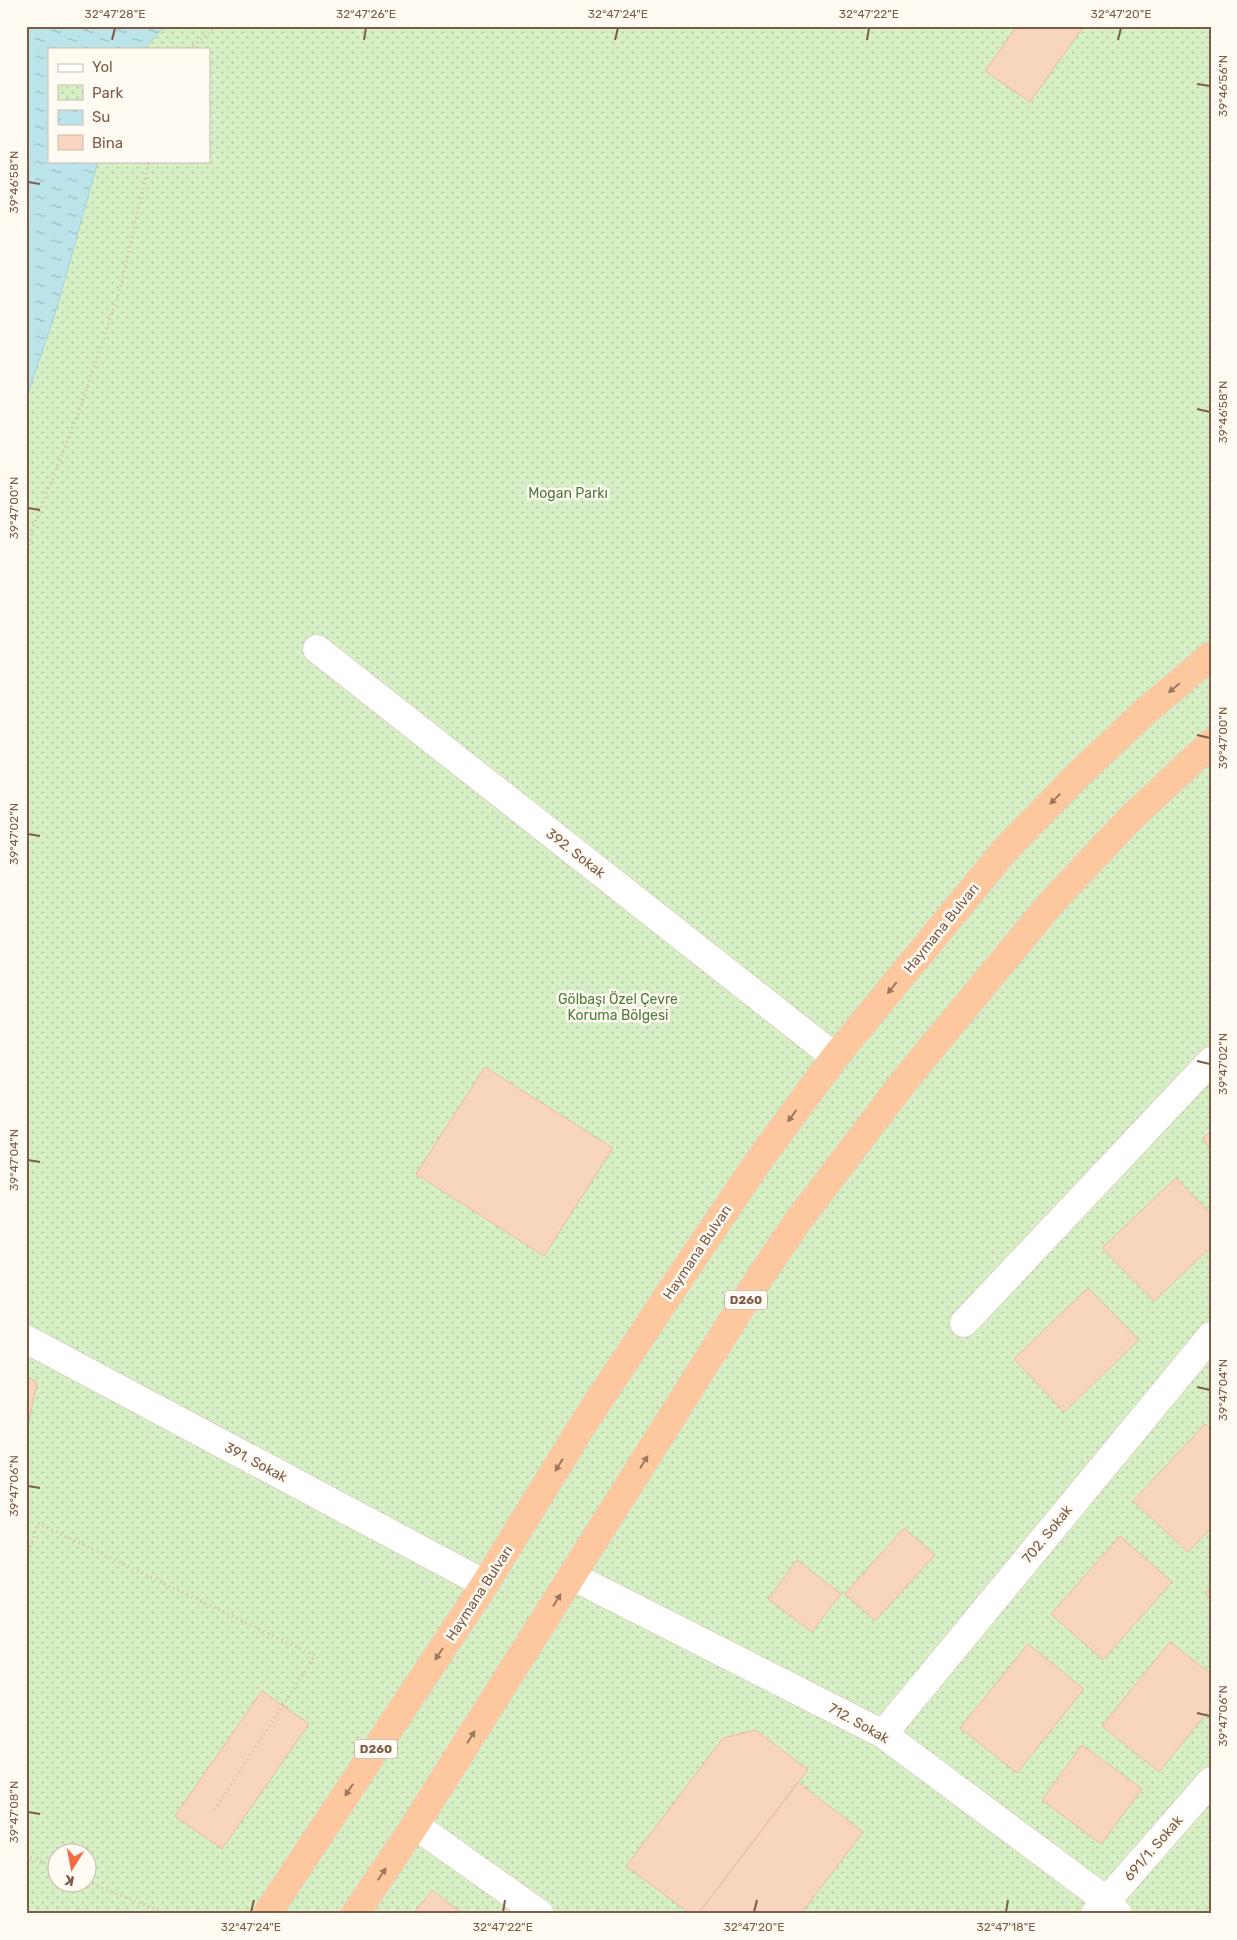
<svg xmlns="http://www.w3.org/2000/svg" width="1237" height="1940" viewBox="0 0 1237 1940" font-family="Rubik,sans-serif">
	<style>
		.park { fill: url(#park-dots); fill-rule: evenodd }
		.water { fill: url(#water-ripples); stroke: #a0d4de }
		.building { fill: #f7d5be; stroke: #ecbb9c }
		.lines { fill: none; stroke-linecap: round; stroke-linejoin: round }
		.minor-casing { stroke: #d5c0b0; stroke-width: 29 }
		.trunk-casing { stroke: #ddd5d0; stroke-width: 29 }
		.path { stroke: #ddb8a0; stroke-width: 3; stroke-dasharray: 1 4; stroke-linecap: butt }
		.minor { stroke: #fff; stroke-width: 28 }
		.trunk { stroke: #fec89e; stroke-width: 28 }
		.oneway { fill: #9d775e }
		.ticks { fill: none; stroke: #7d5c49; stroke-width: 2 }
		.labels { text-anchor: middle; stroke-width: 5; stroke-linejoin: round; paint-order: stroke }
		.shield { fill: #fffaf2; stroke: #a48b7c; stroke-width: 1 }
		.shield-label { font-size: 12px; font-weight: bold; fill: #7d5c49 }
		.park-label { font-size: 14px; fill: #4f7e3c; stroke: #fffaf2 }
		.street-label { font-size: 14px; fill: #7d5c49; stroke: #fffaf2 }
		.neatline { fill: none; stroke: #7d5c49; stroke-width: 2 }
		.ticks-label { font-size: 12px; text-anchor: middle; fill: #7d5c49 }
	</style>
	<defs>
		<pattern id="park-dots" width="8" height="8" patternUnits="userSpaceOnUse" patternTransform="scale(1.25)"><rect width="8" height="8" fill="#d6efc5"/><path d="M2 2h.1M6 6h.1" fill="none" stroke="#b3c5a2" stroke-width="1.8" stroke-linecap="round"/></pattern>
		<pattern id="water-ripples" width="26" height="14" patternUnits="userSpaceOnUse" patternTransform="scale(1.25)"><rect width="26" height="14" fill="#bbe4eb"/><path d="M2 4q2-2 4 0t4 0M15 11q2-2 4 0t4 0" fill="none" stroke="#9dbcc0"/></pattern>
	</defs>
	<rect width="100%" height="100%" fill="#fef7ea"/>
	<path class="park" d="M26,26H1211V1914H26ZM49,49H209V161H49ZM58,1852H88V1882H58Z"/>
	<path class="water" d="M26,26H165L144,49H49V161H98L57,307L26,399Z"/>
	<path class="building" d="M1017,26H1084L1030,102L985,71Z
		M485,1067L613,1148L544,1256L416,1174Z
		M1211,1131V1149L1202,1139Z
		M1176,1178L1211,1214V1247L1154,1301L1102,1248Z
		M1088,1288L1139,1340L1064,1412L1014,1359Z
		M26,1376L37,1382L26,1435Z
		M1205,1424L1211,1429V1528L1188,1552L1133,1501Z
		M904,1528L935,1555L875,1621L845,1594Z
		M1120,1536L1172,1582L1103,1660L1051,1614Z
		M797,1560L841,1594L812,1632L768,1599Z
		M1211,1588V1599L1205,1593Z
		M1170,1642L1211,1674V1708L1159,1772L1102,1726Z
		M1028,1644L1084,1689L1017,1773L960,1728Z
		M262,1691L309,1724L222,1849L175,1816Z
		M756,1730L808,1770L698,1914H690L626,1866L723,1738Z
		M1082,1745L1142,1789L1101,1844L1042,1800Z
		M798,1782L863,1832L801,1914H698Z
		M432,1890L463,1914H413Z"/>
	<g class="lines">
		<defs>
			<path id="minor" d="M317,649L835,1057
				M964,1323L1211,1061
				M26,1339L485,1584
				M572,1576L883,1734L1107,1901L1118,1914
				M883,1734L1211,1336
				M415,1825L540,1914
				M1095,1914L1211,1781"/>
			<path id="trunk" d="M267,1914L485,1584L584,1423L675,1285L758,1162L835,1057L1005,850L1078,775L1146,711L1211,656
				M355,1914L415,1825L760,1277L798,1221L905,1080L1051,903L1129,820L1211,743"/>
		</defs>
		<use href="#minor" class="minor-casing"/>
		<use href="#trunk" class="trunk-casing"/>
		<path class="path" d="M189,49L216,26
			M26,560L32,530L80,409L121,286L149,161
			M26,1561L38,1523L315,1656L214,1811
			M26,1856L58,1869
			M26,1871L29,1858
			M88,1882L166,1914"/>
		<use href="#minor" class="minor"/>
		<use href="#trunk" class="trunk"/>
	</g>
	<defs><path id="oneway-solid" d="M-6-.8H1V-3.2L6.5 0L1 3.2V.8H-6Z" transform="scale(1.25)"/></defs>
	<g class="oneway">
		<use href="#oneway-solid" transform="translate(1174 688) rotate(140)"/>
		<use href="#oneway-solid" transform="translate(1055 799) rotate(134)"/>
		<use href="#oneway-solid" transform="translate(892 988) rotate(129)"/>
		<use href="#oneway-solid" transform="translate(792 1116) rotate(126)"/>
		<use href="#oneway-solid" transform="translate(644 1462) rotate(-58)"/>
		<use href="#oneway-solid" transform="translate(559 1465) rotate(122)"/>
		<use href="#oneway-solid" transform="translate(557 1600) rotate(-58)"/>
		<use href="#oneway-solid" transform="translate(439 1654) rotate(123)"/>
		<use href="#oneway-solid" transform="translate(471 1737) rotate(-58)"/>
		<use href="#oneway-solid" transform="translate(349 1790) rotate(123)"/>
		<use href="#oneway-solid" transform="translate(382 1874) rotate(-56)"/>
	</g>
	<path class="ticks" d="M112,40L115,28M364,40L366,28M615,40L618,28M867,40L869,28M1118,40L1121,28M1197,84L1210,86M28,182L40,184M1197,409L1210,412M28,508L40,510M1197,735L1210,738M28,834L40,836M1197,1061L1210,1064M28,1160L40,1162M1197,1387L1210,1390M28,1486L40,1488M1197,1713L1210,1716M28,1812L40,1814M251,1912L254,1900M503,1912L505,1900M754,1912L757,1900M1006,1912L1008,1900"/>
	<g class="labels">
		<g class="shield">
			<rect x="725" y="1290.5" width="42" height="19" rx="4"/>
			<rect x="355" y="1739.5" width="42" height="19" rx="4"/>
		</g>
		<g class="shield-label">
			<text x="746" y="1304">D260</text>
			<text x="376" y="1753">D260</text>
		</g>
		<g class="park-label">
			<text x="568" y="498">Mogan Parkı</text>
			<text x="618" y="1004">Gölbaşı Özel Çevre<tspan x="618" dy="16">Koruma Bölgesi</tspan></text>
		</g>
		<g class="street-label">
			<text transform="translate(576 853) rotate(38)" y="5">392. Sokak</text>
			<text transform="translate(941 928) rotate(-51)" y="5">Haymana Bulvarı</text>
			<text transform="translate(697 1252) rotate(-56)" y="5">Haymana Bulvarı</text>
			<text transform="translate(256 1462) rotate(28)" y="5">391. Sokak</text>
			<text transform="translate(1047 1534) rotate(-51)" y="5">702. Sokak</text>
			<text transform="translate(479 1593) rotate(-57)" y="5">Haymana Bulvarı</text>
			<text transform="translate(859 1723) rotate(29)" y="5">712. Sokak</text>
			<text transform="translate(1153 1848) rotate(-49)" y="5">691/1. Sokak</text>
		</g>
	</g>
	<rect width="1237" height="1940" fill="none" stroke="#fffaf2" stroke-width="55"/>
	<rect x="48" y="48" width="162" height="115" fill="#fffaf2" stroke="#cbbbae"/>
	<rect x="58" y="64" width="25" height="8" fill="#ffffff" stroke="#cbbbae"/>
	<text x="92" y="72" font-size="15" fill="#7d5c49">Yol</text>
	<rect x="58" y="85" width="25" height="15" fill="url(#park-dots)" stroke="#cbbbae"/>
	<text x="92" y="98" font-size="15" fill="#7d5c49">Park</text>
	<rect x="58" y="110" width="25" height="15" fill="url(#water-ripples)" stroke="#cbbbae"/>
	<text x="92" y="122" font-size="15" fill="#7d5c49">Su</text>
	<rect x="58" y="135" width="25" height="15" fill="#f7d5be" stroke="#cbbbae"/>
	<text x="92" y="148" font-size="15" fill="#7d5c49">Bina</text>
	<g transform="translate(72 1868) rotate(191)"><circle r="24" fill="#fffaf2" stroke="#cbbbae"/>
	<path d="M0-4L9 19L0 12L-9 19Z" fill="#f46c43"/>
	<text y="-8" font-size="14" font-weight="bold" text-anchor="middle" fill="#7d5c49">K</text>
	</g>
	<rect x="28" y="28" width="1182" height="1884" class="neatline"/>
	<g class="ticks-label">
		<text x="115" y="18">32°47'28"E</text>
		<text x="366" y="18">32°47'26"E</text>
		<text x="618" y="18">32°47'24"E</text>
		<text x="869" y="18">32°47'22"E</text>
		<text x="1121" y="18">32°47'20"E</text>
		<text transform="translate(1223 86) rotate(-90)" y="4">39°46'56"N</text>
		<text transform="translate(14 182) rotate(-90)" y="4">39°46'58"N</text>
		<text transform="translate(1223 412) rotate(-90)" y="4">39°46'58"N</text>
		<text transform="translate(14 508) rotate(-90)" y="4">39°47'00"N</text>
		<text transform="translate(1223 738) rotate(-90)" y="4">39°47'00"N</text>
		<text transform="translate(14 834) rotate(-90)" y="4">39°47'02"N</text>
		<text transform="translate(1223 1064) rotate(-90)" y="4">39°47'02"N</text>
		<text transform="translate(14 1160) rotate(-90)" y="4">39°47'04"N</text>
		<text transform="translate(1223 1390) rotate(-90)" y="4">39°47'04"N</text>
		<text transform="translate(14 1486) rotate(-90)" y="4">39°47'06"N</text>
		<text transform="translate(1223 1716) rotate(-90)" y="4">39°47'06"N</text>
		<text transform="translate(14 1812) rotate(-90)" y="4">39°47'08"N</text>
		<text x="251" y="1931">32°47'24"E</text>
		<text x="503" y="1931">32°47'22"E</text>
		<text x="754" y="1931">32°47'20"E</text>
		<text x="1006" y="1931">32°47'18"E</text>
	</g>
</svg>
